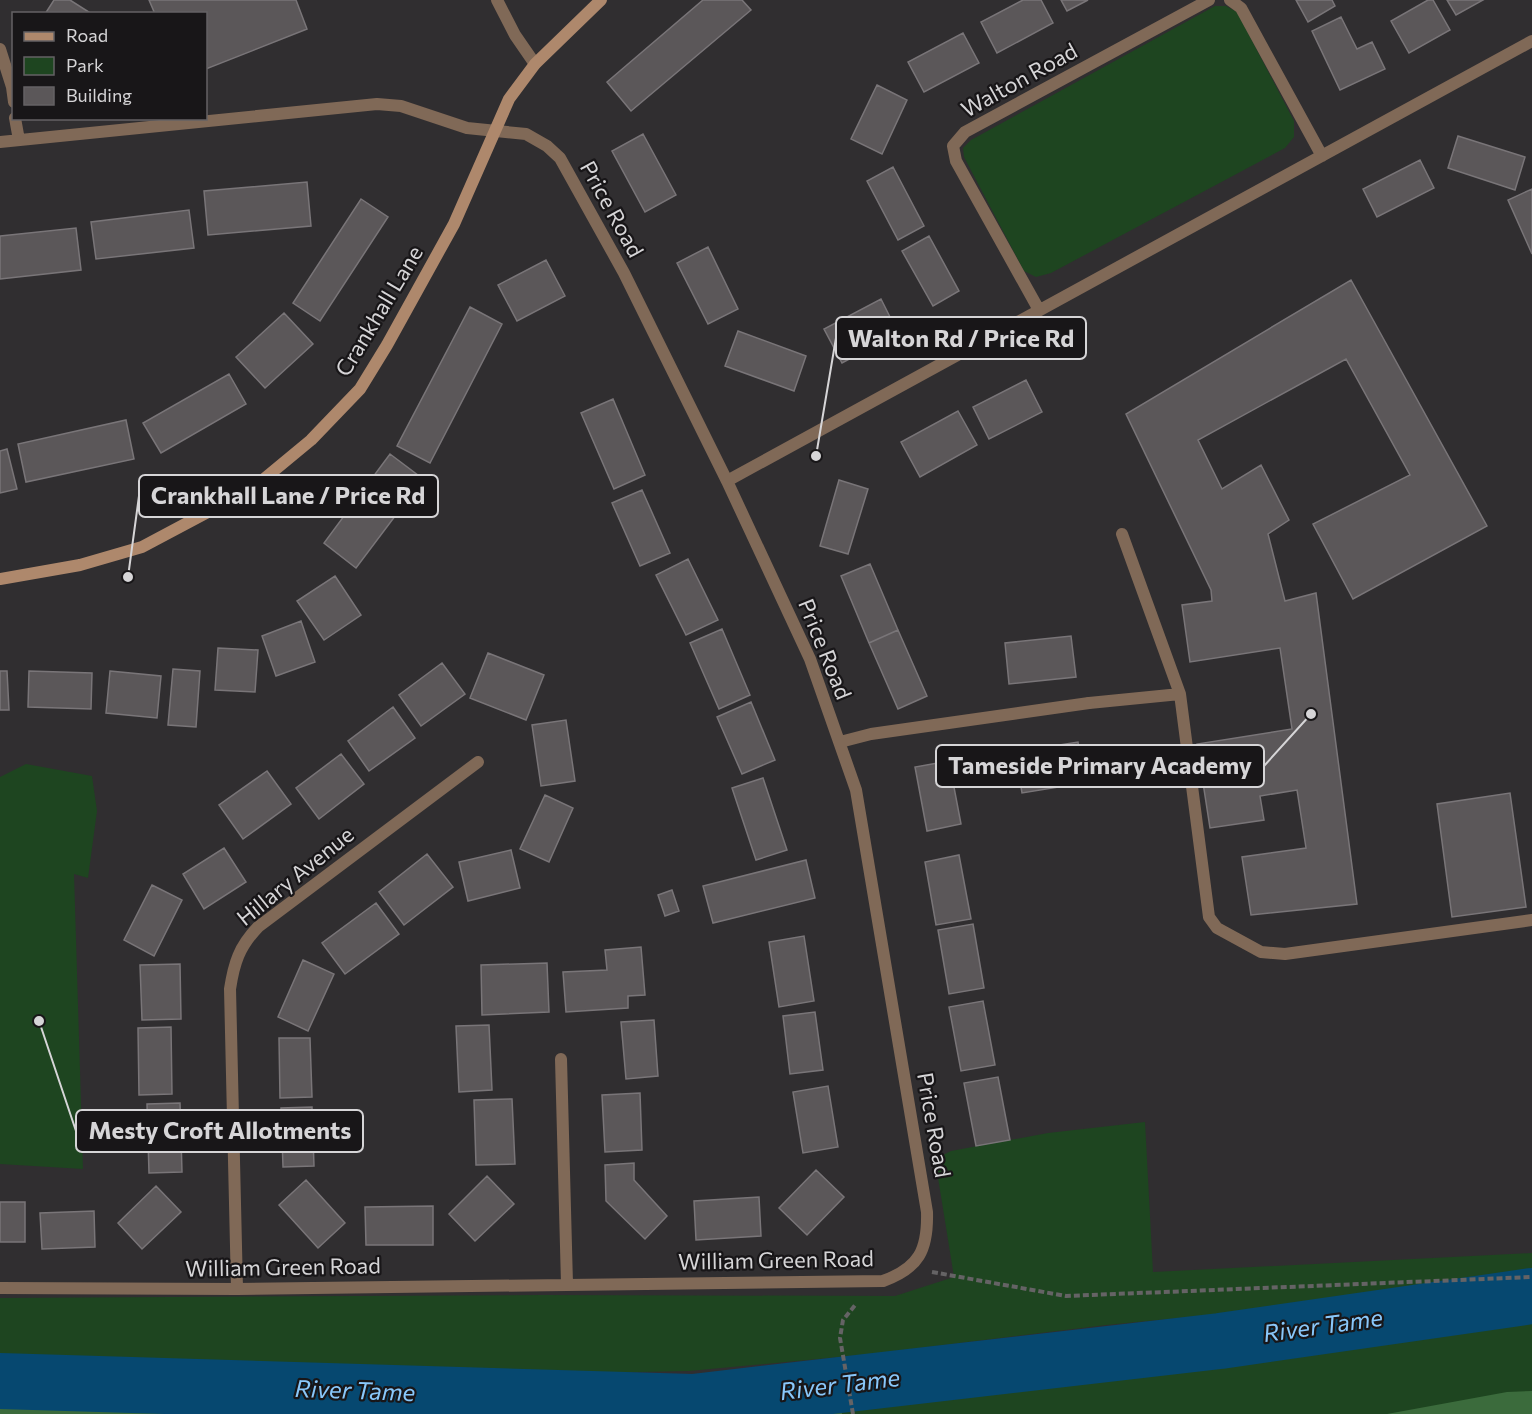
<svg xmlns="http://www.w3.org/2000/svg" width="1532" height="1414" viewBox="0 0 1532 1414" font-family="Commissioner,sans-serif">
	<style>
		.green { fill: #1e4520 }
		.forest { fill: #3b6b3c }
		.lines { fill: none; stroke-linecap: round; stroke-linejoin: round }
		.river { stroke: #064870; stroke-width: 56 }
		.building { fill: #5b5759; stroke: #797578; stroke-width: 1.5 }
		.path { stroke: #656365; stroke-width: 4; stroke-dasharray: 6 3; stroke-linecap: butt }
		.lane { stroke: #806957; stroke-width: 12 }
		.street { stroke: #806957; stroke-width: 12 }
		.secondary { stroke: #ae886c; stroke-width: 12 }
		.labels { text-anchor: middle; stroke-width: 4.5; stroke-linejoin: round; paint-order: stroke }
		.street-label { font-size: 22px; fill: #d6d5d7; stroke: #181618 }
		.water-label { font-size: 24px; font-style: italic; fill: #89c8fb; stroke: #181618 }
		.leader { fill: none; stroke: #d6d5d7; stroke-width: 2 }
		.callout-dot { fill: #d6d5d7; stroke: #181618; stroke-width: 2 }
		.callout { fill: #181618; stroke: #d6d5d7; stroke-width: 2 }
		.callout-label { font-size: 24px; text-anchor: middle; font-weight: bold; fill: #d6d5d7 }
	</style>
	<rect width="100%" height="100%" fill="#302e30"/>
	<path class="green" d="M1215,6H1226L1237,12L1294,121V137L1285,148L1051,273L1036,277L1024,271L964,157L963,148L971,140Z
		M26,764L92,776L97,811L88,878L74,874L83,1169L0,1164V777Z
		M1145,1122L1153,1272L1532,1253V1290L1343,1302L1106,1325L871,1354L689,1371L536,1374H425L316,1365L196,1364L0,1356V1298L543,1295L895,1296L954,1277L935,1159L951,1151L1048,1133Z
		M1532,1321V1414H842L839,1393Z"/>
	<path class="forest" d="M0,1390L584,1414H0Z
		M1532,1391V1414H1387L1507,1392Z
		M839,1393L842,1414H637Z"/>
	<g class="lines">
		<path class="river" d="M0,1381L693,1402L1220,1341L1532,1296"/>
	</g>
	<path class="building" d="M54,0H70L92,14H45Z
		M149,0H296L307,29L206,69V14H155Z
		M703,0H742L751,10L631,111L607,82Z
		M1023,0H1041L1053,23L997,53L981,22Z
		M1061,0H1088L1067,11Z
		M1296,0H1332L1335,6L1308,22Z
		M1428,0H1433L1450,30L1409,53L1391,21Z
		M1447,0H1483L1456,15Z
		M1341,17L1357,49L1372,42L1385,69L1340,90L1312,31Z
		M963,33L979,63L924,92L908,62Z
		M877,85L907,100L882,154L851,139Z
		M643,134L676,195L645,212L612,151Z
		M1458,136L1525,157L1515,190L1448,168Z
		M1420,160L1434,188L1377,217L1363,189Z
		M893,167L924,226L898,240L867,181Z
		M307,182L311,226L208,235L204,191Z
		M1532,189V254L1508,200Z
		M361,199L388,217L320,321L293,303Z
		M189,210L194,248L96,259L91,222Z
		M76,228L81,270L0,279V236Z
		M929,236L959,291L933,306L902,251Z
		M708,247L738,309L708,324L677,263Z
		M546,260L565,296L517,321L498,285Z
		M1351,280L1487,526L1353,599L1313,524L1410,475L1346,359L1198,440L1222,489L1261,465L1289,520L1268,534L1285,601L1316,593L1357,904L1251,915L1242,857L1306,848L1297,790L1260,796L1264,820L1210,828L1197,744L1292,729L1280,648L1190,662L1182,605L1212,601L1211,590L1126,414Z
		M881,299L898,333L842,363L824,329Z
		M470,307L502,324L430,463L397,446Z
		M284,313L313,344L265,388L236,357Z
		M738,331L806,356L794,391L725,366Z
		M229,374L246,404L161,453L143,423Z
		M1026,380L1042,412L989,439L973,407Z
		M613,399L645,475L614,489L581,413Z
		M958,411L977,445L920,477L901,442Z
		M126,420L134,459L26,482L18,444Z
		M7,449L17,489L0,493V451Z
		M390,454L423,479L356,568L324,543Z
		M839,480L868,489L848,554L820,546Z
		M642,490L670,553L640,566L612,503Z
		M688,559L718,620L686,635L656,575Z
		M870,564L898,630L869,643L841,576Z
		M335,576L361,615L324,640L297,601Z
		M301,621L315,662L276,676L262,636Z
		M722,629L750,695L719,709L690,643Z
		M898,630L927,696L898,709L869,643Z
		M1071,636L1076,677L1009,684L1005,643Z
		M218,648L258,650L255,692L215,690Z
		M488,653L544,675L526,720L470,698Z
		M442,663L465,694L421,726L399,695Z
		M173,669L200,671L196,727L168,725Z
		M0,671H7L9,710H0Z
		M29,671L92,673L91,709L28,707Z
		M110,671L161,676L157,718L106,713Z
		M751,702L775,760L742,774L717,717Z
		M393,707L415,738L369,771L348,741Z
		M566,720L575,781L541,786L532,725Z
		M1078,742L1084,783L1022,793L1015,752Z
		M341,754L364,784L319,819L296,788Z
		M949,761L961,824L927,831L915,767Z
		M267,771L291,804L243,839L219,805Z
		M763,778L787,850L756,860L732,788Z
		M1510,793L1526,907L1452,917L1437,804Z
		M545,795L573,808L549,862L520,849Z
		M224,848L246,882L204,909L183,874Z
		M511,850L520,888L468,901L459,862Z
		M427,854L453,887L404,925L379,892Z
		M959,855L971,919L936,925L925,862Z
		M806,860L815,898L713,923L703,886Z
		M152,885L182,900L154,956L124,940Z
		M672,890L679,911L665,916L658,895Z
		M376,903L399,934L345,974L322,943Z
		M973,924L984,988L949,994L938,930Z
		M804,936L814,1001L779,1007L769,942Z
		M641,947L645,995L628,996V1008L566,1012L563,972L607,970L605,950Z
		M303,960L334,974L308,1031L278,1017Z
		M547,963L549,1012L482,1015L481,965Z
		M180,964L181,1019L142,1020L140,965Z
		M983,1001L995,1065L961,1071L949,1007Z
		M815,1012L823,1070L790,1074L783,1016Z
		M654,1020L658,1076L626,1079L621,1022Z
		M489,1025L492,1090L459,1092L456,1026Z
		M171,1027L172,1094L139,1095L138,1028Z
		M279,1038H310L312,1097L280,1098Z
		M998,1077L1010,1140L976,1146L964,1083Z
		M828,1086L838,1147L803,1153L793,1092Z
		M640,1093L642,1150L605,1152L602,1095Z
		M512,1099L515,1164L476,1165L474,1100Z
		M180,1103L182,1172L149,1173L147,1104Z
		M312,1107L314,1166L283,1167L281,1108Z
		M634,1163V1180L667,1216L645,1239L606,1201L605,1165Z
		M816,1170L844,1197L807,1235L779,1208Z
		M487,1176L514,1204L475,1241L449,1214Z
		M306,1180L345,1223L318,1248L279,1205Z
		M156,1186L181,1212L142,1249L118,1223Z
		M759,1197L761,1236L696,1240L694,1201Z
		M0,1202H25V1242H0Z
		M433,1206V1245H366L365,1207Z
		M94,1211L95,1247L42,1249L40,1213Z"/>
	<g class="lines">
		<path class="path" d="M932,1272L1066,1296L1532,1277
			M853,1414L840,1338L843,1320L856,1304"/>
		<path class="lane" d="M1180,694L1209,917L1217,928L1261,952L1285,954L1532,920
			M1089,703L1180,694L1122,534"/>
		<path class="street" d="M497,0L515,35L535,64
			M1230,0L1241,8L1322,156
			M0,49L12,87L14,102
			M15,118L19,140
			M0,142L377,104L401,106L467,128L526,134L547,146L560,158L624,273L727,481L810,659L856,790L927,1212C928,1250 919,1268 883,1281L237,1289L0,1288
			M1039,310L956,161L953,146L965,132L1209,0
			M727,481L1532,41
			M840,742L871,734L1089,703
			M561,1059L567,1284
			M237,1289L230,989C234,963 239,947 258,927L478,762"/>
		<path class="secondary" d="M0,579L80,565L142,547L253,488L311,440L360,389L387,345L454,224L509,99L535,64L601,0"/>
	</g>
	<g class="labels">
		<g class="street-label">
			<text transform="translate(1019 80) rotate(-29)" y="8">Walton Road</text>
			<text transform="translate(612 209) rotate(61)" y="8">Price Road</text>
			<text transform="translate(379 311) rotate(-59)" y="8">Crankhall Lane</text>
			<text transform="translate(825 649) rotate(68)" y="8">Price Road</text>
			<text transform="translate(295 876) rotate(-39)" y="8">Hillary Avenue</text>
			<text transform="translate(934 1125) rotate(80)" y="8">Price Road</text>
			<text transform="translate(776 1260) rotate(-1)" y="8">William Green Road</text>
			<text transform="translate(283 1267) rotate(-1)" y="8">William Green Road</text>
		</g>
		<g class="water-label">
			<text transform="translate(1323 1326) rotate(-8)" y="8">River Tame</text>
			<text transform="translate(840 1385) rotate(-7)" y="8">River Tame</text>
			<text transform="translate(355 1391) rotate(2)" y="8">River Tame</text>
		</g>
	</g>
	<path class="leader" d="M816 456L836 338M128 577L139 496M1311 714L1264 766M39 1021L76 1131"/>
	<g class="callout-dot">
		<circle cx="816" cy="456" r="6"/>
		<circle cx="128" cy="577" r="6"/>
		<circle cx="1311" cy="714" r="6"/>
		<circle cx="39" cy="1021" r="6"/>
	</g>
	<g class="callout">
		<rect x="836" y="317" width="250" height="42" rx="6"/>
		<rect x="139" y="475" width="299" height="42" rx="6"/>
		<rect x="936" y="745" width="328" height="42" rx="6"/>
		<rect x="76" y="1110" width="287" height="42" rx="6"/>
	</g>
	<g class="callout-label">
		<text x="961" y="347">Walton Rd / Price Rd</text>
		<text x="288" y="504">Crankhall Lane / Price Rd</text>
		<text x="1100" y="774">Tameside Primary Academy</text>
		<text x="220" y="1139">Mesty Croft Allotments</text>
	</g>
	<rect x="12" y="12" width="195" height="108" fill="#181618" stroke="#646264" stroke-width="1.5"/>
	<rect x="24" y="32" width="30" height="9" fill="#ae886c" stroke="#646264" stroke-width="1.5"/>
	<text x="66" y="42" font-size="18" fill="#d6d5d7">Road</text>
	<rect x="24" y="57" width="30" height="18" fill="#1e4520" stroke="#646264" stroke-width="1.5"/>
	<text x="66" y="72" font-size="18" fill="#d6d5d7">Park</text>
	<rect x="24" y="87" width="30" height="18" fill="#5b5759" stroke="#646264" stroke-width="1.5"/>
	<text x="66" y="102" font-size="18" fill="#d6d5d7">Building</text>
</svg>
